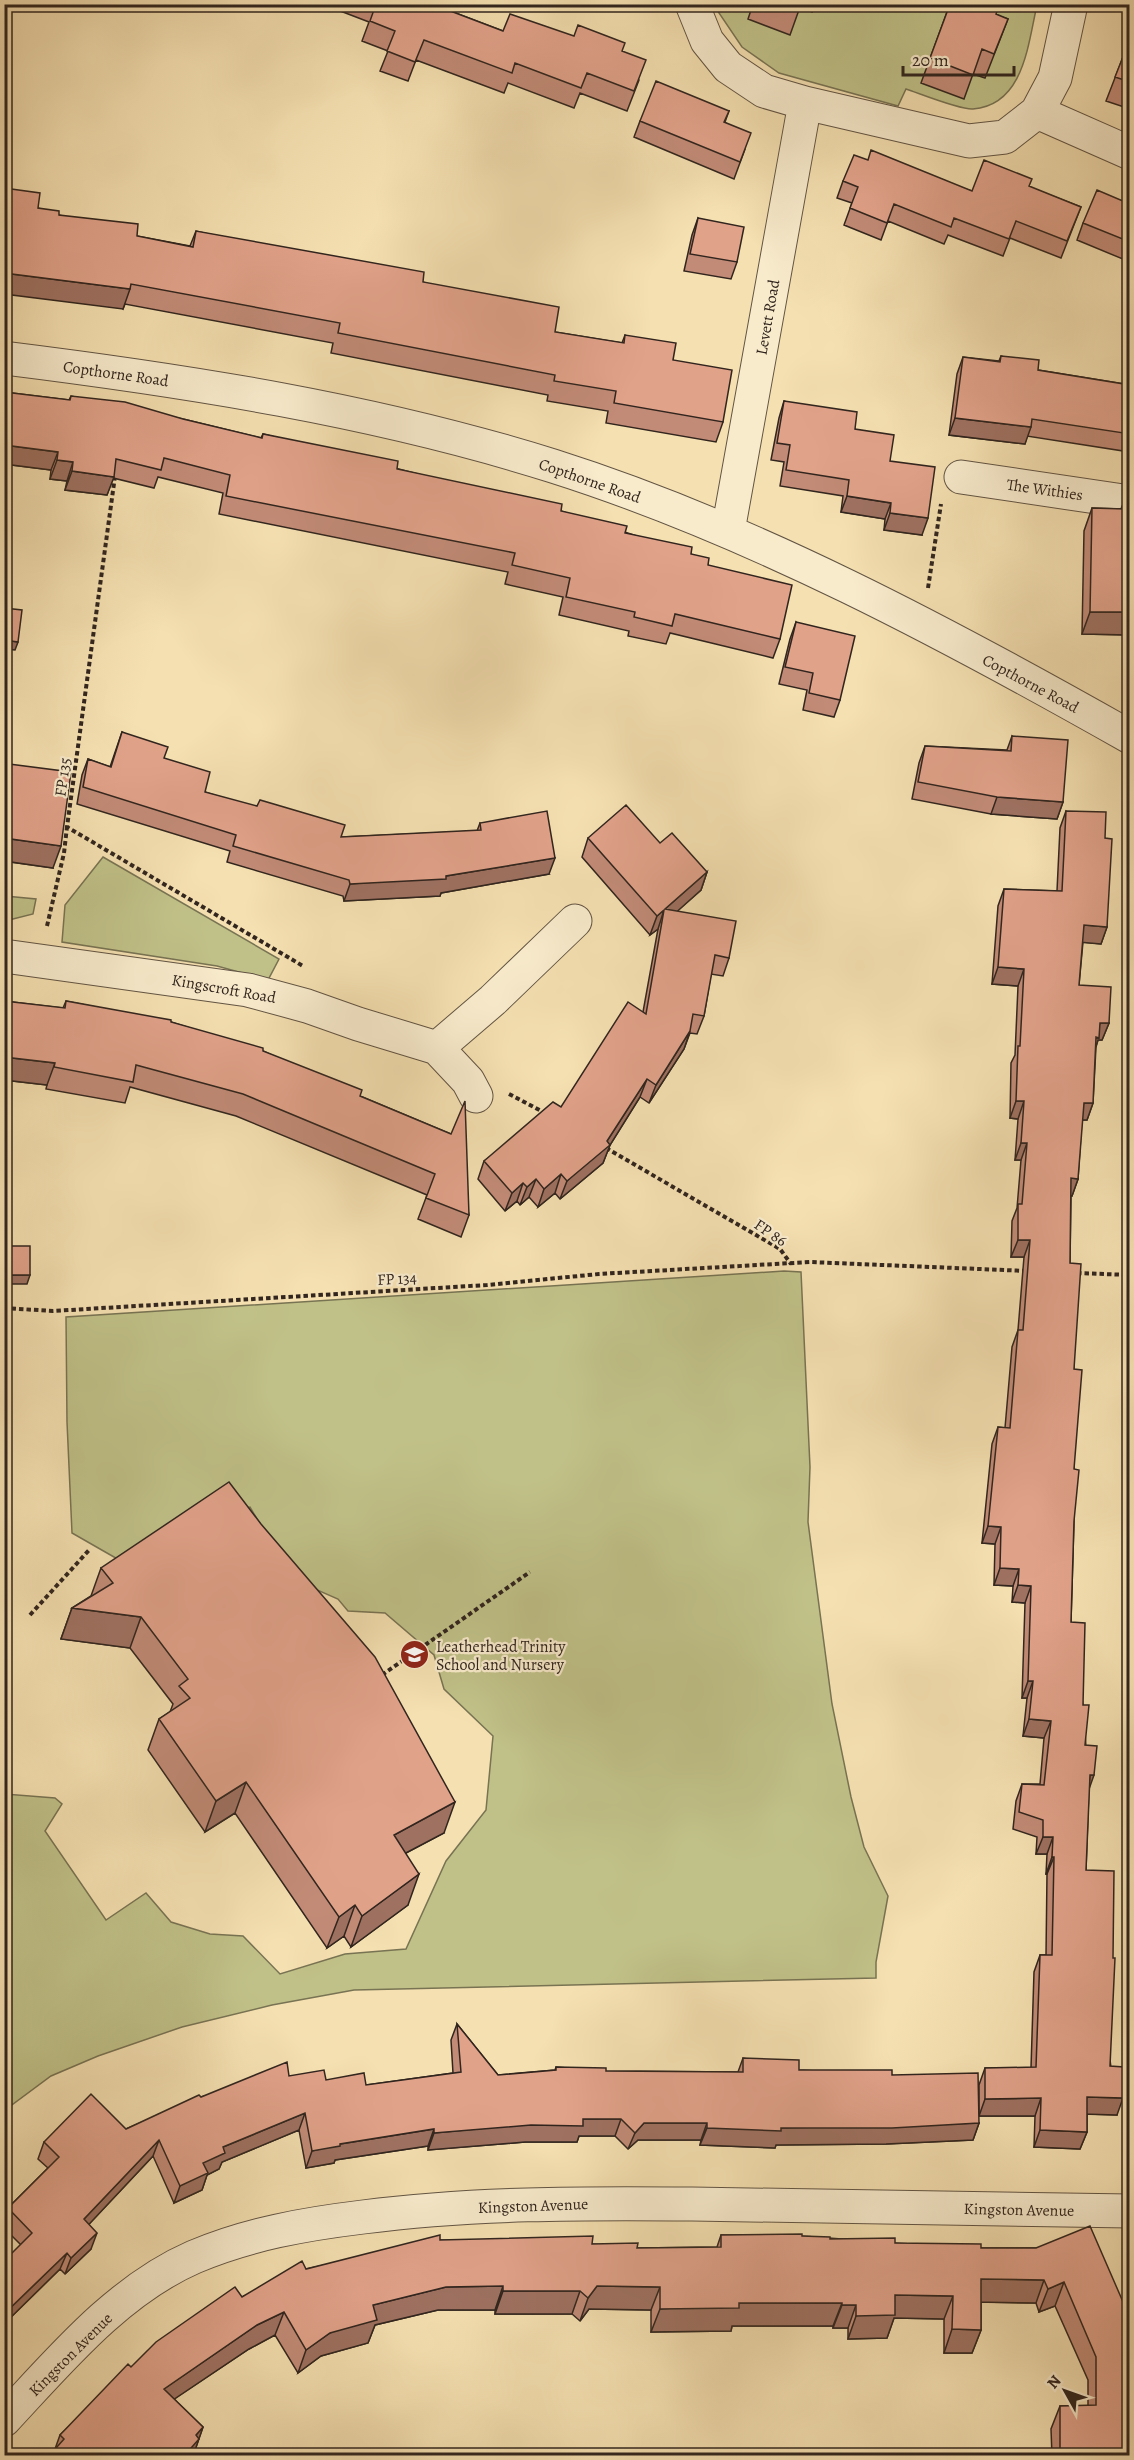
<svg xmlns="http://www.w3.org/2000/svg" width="1134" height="2460" viewBox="0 0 1134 2460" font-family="Alegreya,serif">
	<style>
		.green { fill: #c0c188; stroke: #787353; stroke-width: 1.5 }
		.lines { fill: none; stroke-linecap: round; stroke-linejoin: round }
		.minor-casing { stroke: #625443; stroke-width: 35 }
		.path { stroke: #31251e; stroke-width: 4; stroke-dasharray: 4.5 3; stroke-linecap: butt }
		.minor { stroke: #f8ebcc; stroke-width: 33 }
		.wall { fill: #c28b77; stroke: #31251e; stroke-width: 1.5 }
		.shaded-wall { fill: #9e7161; stroke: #31251e; stroke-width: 1.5 }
		.building { fill: #e1a28a; stroke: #31251e; stroke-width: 1.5 }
		.labels { text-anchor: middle; stroke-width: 4.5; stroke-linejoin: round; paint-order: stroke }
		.street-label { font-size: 16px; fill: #31251e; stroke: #f8ebcc }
		.poi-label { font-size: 16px; fill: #31251e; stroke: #f8ebcc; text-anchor: start }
	</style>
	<rect width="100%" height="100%" fill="#f5e0b1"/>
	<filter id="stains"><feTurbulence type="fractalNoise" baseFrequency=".00333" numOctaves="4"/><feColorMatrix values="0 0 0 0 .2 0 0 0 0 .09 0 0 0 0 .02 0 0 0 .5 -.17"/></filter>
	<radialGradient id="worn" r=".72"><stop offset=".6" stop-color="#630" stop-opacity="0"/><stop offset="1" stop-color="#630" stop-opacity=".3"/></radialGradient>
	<path class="green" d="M716,5H1037C1028,44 1024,105 973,109C960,110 921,94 906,89L898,106L779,73L742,47L717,10Z
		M103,857L279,959L268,980L217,966L62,942L65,905Z
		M5,896L36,899L33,914L5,921Z
		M784,1271L801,1272L810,1467L808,1522L832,1704L851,1797L864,1847L888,1896L876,1962V1978L354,1990L272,2005L182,2027L98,2056L51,2076L5,2110V1794L55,1798L62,1804L45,1831L106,1920L146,1893L171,1922L210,1934L243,1936L280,1974L345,1954L406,1949L446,1861L486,1810L493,1736L444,1689L434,1655L385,1613L348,1611L338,1599L292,1579L250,1507L218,1513L135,1569L72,1533L67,1422L66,1317Z"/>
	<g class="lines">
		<defs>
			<path id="minor" d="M692,4L707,41L728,67L764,91L805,103L969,141L1005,137L1037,112L1055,78L1071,4
				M1037,112L1130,153
				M4,358C189,381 375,410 553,466C752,529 948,634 1130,737
				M961,477L1130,502
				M728,531L805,103
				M4,956L248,990L307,1006L358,1024L437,1048L468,1081L476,1096
				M437,1048L493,1000L575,921
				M4,2420C60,2360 118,2290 194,2257C248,2234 305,2224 363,2217C472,2203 582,2203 692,2204C838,2206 984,2208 1130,2211"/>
		</defs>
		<use href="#minor" class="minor-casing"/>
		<path class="path" d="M115,476L67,827L303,966
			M928,588L941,504
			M47,926L64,853L67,827
			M509,1094L545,1113
			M606,1148L780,1249L791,1264
			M1077,1273L1130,1275
			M4,1308L53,1311L487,1285L599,1274L810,1262L1028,1271
			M30,1615L90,1549
			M382,1675L530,1572"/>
		<use href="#minor" class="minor"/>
	</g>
	<path class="wall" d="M322,4H432L503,31L574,36L622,51L639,80L627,111L580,93L574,108L508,83L504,93L416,60L408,81L380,71L388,51L362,41L369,22Z
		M753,4H815L812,12L800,7L790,35L748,19Z
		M950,4L996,15L1008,19L985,78L973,74L964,99L921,83Z
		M1130,39V109L1106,101Z
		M729,111L725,122L745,149L734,179L634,137L640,121Z
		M868,160L972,191L1029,187L1081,207L1061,258L1010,238L1003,256L948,235L944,244L888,221L881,240L844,225L852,203L837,198L843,181Z
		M1130,204V262L1077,240L1083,223Z
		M38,208L59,215L137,236L190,246L196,231L423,282L555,332L622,343L625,335L673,360L723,422L716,442L606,423L608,411L547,401L548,395L331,353L333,343L125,304L123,309Z
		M698,218L737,262L731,279L684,271L692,235Z
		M1001,356L1038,370L1130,385V452L1027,436L1025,444L949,435L957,374L963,357L999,361Z
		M4,392L69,400L71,396L183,419L261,438L263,434L561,511L691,554L708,565L780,639L773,658L670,633L666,644L628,636L629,631L559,615L563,597L505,584L508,572L219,514L223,493L158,477L154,488L113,478L107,495L65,490L67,481L50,479L51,470L4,464Z
		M784,401L855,429L890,461L922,535L884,530L885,519L841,512L843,496L780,486L784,462L771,460L779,418Z
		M1126,496H1130V633L1129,635L1082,634L1084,531L1092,508L1121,509Z
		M796,622L840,700L834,717L803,710L807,690L779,684L790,639Z
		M122,732L164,758L205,792L341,837L477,831L480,823L549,874L441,893L440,896L344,901L343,896L227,862L230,851L77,804L82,775L88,759L110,767Z
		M1012,736L1063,802L1057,819L991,814L912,799L919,763L925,746L1007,750Z
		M9,764L53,868L4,861V776Z
		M1066,811L1105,838L1107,927L1101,944L1083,942L1079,985L1109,1023L1102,1040H1098L1096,1047L1093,1103L1087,1120H1082L1078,1179L1072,1196H1071L1070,1263L1074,1369V1521L1071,1622L1083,1705L1089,1789L1086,1870L1117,2115L1087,2114V2132L1080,2149L1034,2147L1035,2116H979V2085L985,2068H1031L1034,1972L1040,1955H1046L1047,1874H1046L1047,1854H1036L1037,1837L1013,1829L1016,1801L1022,1784H1040L1044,1738L1023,1736L1027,1698H1022L1025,1603L1012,1602L1013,1586L994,1585L995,1544L982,1543L992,1444L998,1427L1005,1428L1012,1347L1018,1330L1024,1257H1011L1012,1221L1017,1208L1021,1160H1015L1018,1119L1010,1118L1011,1063L1015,1055L1018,986L992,984L998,906L1004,889L1057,891L1060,828Z
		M588,838L660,843L707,872L701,890L677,911L729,958L723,976L711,974L704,1016L697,1034L690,1033L684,1049L649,1103L640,1097L610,1145L603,1163L560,1199L555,1193L538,1207L529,1197L520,1205L517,1201L505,1211L478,1179L484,1161L561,1107L643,1012L658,929L650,935L582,857Z
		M4,1001L63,1008L66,1001L171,1022L263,1051L360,1096L451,1134L469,1215L461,1237L418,1219L427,1195L236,1116L130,1087L125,1103L46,1089L47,1085L4,1080Z
		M101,1568L444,1833L406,1853L408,1905L351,1947L344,1936L327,1948L235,1813L205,1832L148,1750L159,1719L170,1712L173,1704L130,1648L61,1639L72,1608L91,1596Z
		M457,2024L498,2075L555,2070L556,2067L606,2071L738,2072L743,2058L799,2070L892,2075L979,2123L973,2140L886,2144L776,2145L775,2148L700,2145L701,2140H638L628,2149L615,2136H579L577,2142H525L428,2150V2146L335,2160L334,2163L306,2168L299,2130L222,2162L219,2169L207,2175L202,2190L174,2203L153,2156L89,2224L91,2249L65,2274L60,2269L4,2324V2261L21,2245L4,2228V2217L8,2208L48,2168L38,2159L44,2142L126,2129L201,2097L289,2076L366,2085L453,2073L451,2040Z
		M721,2235L802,2236L895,2243L981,2248H1036L1128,2358H1127L1129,2456H1052L1051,2429L1060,2406H1088V2380L1055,2306L1039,2312L1036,2303L981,2302V2330L972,2353H944V2319L894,2318L887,2338L848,2339V2328H833V2326H732L731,2331L651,2332V2310L589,2309L580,2321L572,2314H495V2310H438L375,2325L368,2343L321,2356L298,2373L275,2335L249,2349L174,2399L203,2427L193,2456H49L55,2449L60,2435L131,2367L242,2297L306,2269L440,2240L592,2244L637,2248L717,2247Z"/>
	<path class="shaded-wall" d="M4,273L130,289L123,309L4,294Z
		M955,418L1031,427L1025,444L949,435Z
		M4,445L58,452L51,470L4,464Z
		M57,460L73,462L67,481L50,479Z
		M72,471L114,477L107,495L65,490Z
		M847,496L891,503L885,519L841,512Z
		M890,513L928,518L922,535L884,530Z
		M1090,612H1130L1129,635L1082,634Z
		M4,640L18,642L15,650L4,649Z
		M997,797L1063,802L1057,819L991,814Z
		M4,838L61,846L53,868L4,861Z
		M555,858L549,874L441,893L440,896L344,901L350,884L446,876Z
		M707,872L701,890L662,925L665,909Z
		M664,910L658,929L650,935L657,916Z
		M1084,925L1107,927L1101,944L1078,942Z
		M998,967L1024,969L1018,986L992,984Z
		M1100,1023H1109L1102,1040H1098L1093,1055L1090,1054Z
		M690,1031L684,1049L649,1103L656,1085Z
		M4,1057L55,1063L47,1085L4,1080Z
		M647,1079L640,1097L610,1145L603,1163L560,1199L567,1181L607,1141Z
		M1016,1101H1024L1018,1119L1010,1118Z
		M1084,1103H1093L1087,1120H1077Z
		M1021,1143H1027L1021,1160H1015Z
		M561,1174L555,1193L538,1207L544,1189Z
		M1071,1178L1078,1179L1072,1196L1065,1195Z
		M536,1179L529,1197L520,1205L527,1187Z
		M523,1183L517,1201L505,1211L512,1193Z
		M1018,1240H1030L1024,1257H1011Z
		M4,1275H30L27,1284H4Z
		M988,1526L1001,1527L995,1544L982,1543Z
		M1000,1568L1019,1569L1013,1586L994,1585Z
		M1018,1585L1031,1586L1025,1603L1012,1602Z
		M72,1608L141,1617L130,1648L61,1639Z
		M1028,1681H1033L1027,1698H1022Z
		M1029,1719L1051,1721L1044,1738L1023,1736Z
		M1090,1775H1094L1088,1792Z
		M246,1782L235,1813L205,1832L216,1801Z
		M455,1802L444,1833L383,1865L394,1835Z
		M1043,1837H1053L1047,1854H1036Z
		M1052,1857H1054L1047,1874H1046Z
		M419,1874L408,1905L351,1947L362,1916Z
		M355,1905L344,1936L327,1948L339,1917Z
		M1087,2097L1123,2098L1117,2115L1081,2114Z
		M1041,2098L1035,2116H979L985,2099Z
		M305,2113L299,2130L222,2162L219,2169L207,2175L202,2190L174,2203L180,2186L203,2163L223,2147Z
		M583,2119H621L615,2136H579L577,2142H525L428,2150L434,2133Z
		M644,2123H707L701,2140H638L628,2149L635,2133Z
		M979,2123L973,2140L886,2144L776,2145L775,2148L700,2145L707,2128H781Z
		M434,2129L428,2146L335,2160L334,2163L306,2168L312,2151L340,2144Z
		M1040,2130L1087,2132L1080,2149L1034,2147Z
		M159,2140L153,2156L78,2236L84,2219Z
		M97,2233L91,2249L65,2274L71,2258Z
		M67,2253L60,2269L4,2324V2314Z
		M981,2279L1044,2280L1036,2303L973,2302Z
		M1064,2282L1055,2306L1039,2312L1048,2289Z
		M503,2286L495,2310H438L375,2325L368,2343L321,2356L298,2373L306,2350L330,2333L373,2305L446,2287Z
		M597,2286L660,2287L651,2310L589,2309L580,2321L588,2298Z
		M503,2291H580L572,2314H495Z
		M895,2295L953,2296L944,2319L894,2318L887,2338L848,2339L856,2316Z
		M739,2303H842L833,2326H732L731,2331L651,2332L660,2309Z
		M842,2305H856L848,2328H833Z
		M284,2312L275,2335L249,2349L155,2412L164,2389L257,2325Z
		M952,2329L981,2330L972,2353H944Z
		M1130,2338V2354L1128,2358L1118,2362L1126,2339Z
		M203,2427L193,2456H184L196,2435Z"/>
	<path class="building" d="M4,4H10L6,27H4Z
		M376,4H432L503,31L510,14L574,36L578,25L625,43L622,51L646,60L634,91L587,73L581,88L515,63L512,73L424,40L415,62L387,51L395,31L370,21Z
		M782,4H801L799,11Z
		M950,4H1000L996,14L1008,19L994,54L982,49L973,75L930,58Z
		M1130,39V82L1115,77Z
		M656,81L729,111L724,122L751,133L740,162L640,121Z
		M871,150L972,191L984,160L1032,179L1029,186L1081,207L1067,241L1016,221L1009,239L954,218L951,227L894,204L887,223L850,208L858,187L843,181L854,155L868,160Z
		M4,188L40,193L38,208L59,211V215L138,224L137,236L193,247L196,231L424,272L423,282L559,307L555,332L624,343L625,335L676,343L673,360L732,370L723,422L614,403L616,391L554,381L555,375L338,333L340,323L131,284L130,289L4,273Z
		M1097,190L1130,204V242L1083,223Z
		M698,218L744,227L737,262L690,254Z
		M1001,356L1039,360L1038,370L1130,385V434L1032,419L1031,427L955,418L963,357L1000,362Z
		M4,392L70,400L71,396L125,402L183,419L262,438L263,434L398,461L397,469L562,504L561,511L627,526L625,533L692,547L691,554L709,558L708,565L792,585L780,639L675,614L672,626L634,617L635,612L566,597L570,578L512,565L515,553L226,496L230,475L164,458L161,470L116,459L114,477L72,471L73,462L57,460L58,452L4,445Z
		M784,401L857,412L855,429L894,435L890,461L935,467L928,518L890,513L891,503L847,496L849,480L786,470L790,445L777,443Z
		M1126,496H1130V612H1090L1092,508L1125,509Z
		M4,608L22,610L18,642L4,640Z
		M796,622L855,636L840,700L809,693L813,673L785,667Z
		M122,732L168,747L164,758L210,772L205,792L257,806L260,800L345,825L341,837L481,830L480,823L547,811L555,858L446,876V879L350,884L349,880L233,846L236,835L83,787L88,759L111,767Z
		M1012,736L1068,740L1063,802L997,797L918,782L925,746L1011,751Z
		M9,764L71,772L61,846L4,838V780H6Z
		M626,805L660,843L672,833L707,872L665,909L736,921L729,958L715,955L704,1016L693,1014L690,1031L656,1085L647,1079L607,1141L610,1145L567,1181L561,1174L544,1189L536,1179L527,1187L523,1183L512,1193L484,1161L553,1102L561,1107L628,1002L646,1014L664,910L657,916L588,838Z
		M1066,811L1106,812L1105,838L1112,839L1107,927L1084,925L1079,985L1111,987L1109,1023H1100L1099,1038L1096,1037L1093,1103H1084L1078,1179L1071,1178L1070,1263L1081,1264L1074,1369L1082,1370L1074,1469L1079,1470L1074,1521L1071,1622L1085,1623L1083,1705H1089L1085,1745L1097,1746L1094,1775H1090L1086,1870L1114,1871L1113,1958H1115L1110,2066L1124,2067L1123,2098L1087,2097V2132L1040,2130L1041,2098L985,2099V2068L1036,2067L1040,1955H1052L1054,1857H1052L1053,1837H1043V1820L1019,1812L1022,1784L1044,1785L1051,1721L1029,1719L1033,1681H1028L1031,1586L1018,1585L1019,1569L1000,1568L1001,1527L988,1526L998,1427L1010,1428L1018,1330H1023L1030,1240H1018V1204H1022L1027,1143H1021L1024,1101H1016L1018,1046H1020L1024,969L998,967L1004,889L1062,891Z
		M4,1001L65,1008L66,1001L171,1020V1022L263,1048V1051L362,1090L360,1096L451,1134L465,1101L469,1215L426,1198L435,1174L243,1094L136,1065L133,1082L54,1067L55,1063L4,1057Z
		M4,1246H30V1275H4Z
		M229,1482L261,1524L375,1657L455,1802L394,1835L419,1874L362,1916L355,1905L339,1917L246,1782L216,1801L159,1719L190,1698L179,1686L188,1679L141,1617L72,1608L113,1583L101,1568Z
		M457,2024L498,2075L556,2070V2067L606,2068V2071L743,2072V2058L799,2060V2070H892V2075L978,2073L979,2123L892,2128H781V2131L707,2128V2123H644L635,2133L621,2119H583V2126L531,2125L434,2133V2129L340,2144V2146L312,2151L305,2113L223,2147L225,2153L203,2163L208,2173L180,2186L159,2140L84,2219L97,2233L71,2258L67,2253L4,2314V2261L32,2233L8,2208L59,2157L44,2142L91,2094L126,2129L199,2095L201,2097L287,2062L289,2076L324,2070L326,2080L364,2073L366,2085L461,2072Z
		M1090,2226L1130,2318V2338L1126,2339L1129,2456H1060V2406L1096,2405V2357L1064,2282L1048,2289L1044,2280L981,2279V2330L952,2329L953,2296L895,2295V2315L856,2316V2305H842V2303H739V2308L660,2309V2287L597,2286L588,2298L580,2291H503V2286L446,2287L373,2305L377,2320L330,2333L306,2350L284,2312L257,2325L164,2389L203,2427L196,2435L199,2439L184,2456H49L64,2439L60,2435L128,2364L131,2367L156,2342L235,2287L242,2297L302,2261L306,2269L440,2235V2240L593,2236L592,2244L638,2243L637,2248L721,2247V2235L802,2234V2236L830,2237V2239L895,2238V2243L981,2244V2248H1036Z
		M296,2449L303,2456H290Z"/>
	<defs>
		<symbol id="school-disc" viewBox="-11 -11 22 22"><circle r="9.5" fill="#8f2418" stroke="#f8ebcc"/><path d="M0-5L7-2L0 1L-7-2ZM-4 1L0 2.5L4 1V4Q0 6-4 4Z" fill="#fff"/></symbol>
	</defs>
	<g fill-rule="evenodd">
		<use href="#school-disc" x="398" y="1638" width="33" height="33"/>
	</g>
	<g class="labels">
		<g class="street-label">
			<text transform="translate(767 317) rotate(-80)" y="6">Levett Road</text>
			<text transform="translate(116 373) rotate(8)" y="6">Copthorne Road</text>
			<text transform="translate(590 480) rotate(19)" y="6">Copthorne Road</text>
			<text transform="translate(1045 489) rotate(8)" y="6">The Withies</text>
			<text transform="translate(1031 683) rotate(28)" y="6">Copthorne Road</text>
			<text transform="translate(62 777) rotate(-82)" y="6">FP 135</text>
			<text transform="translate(224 988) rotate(10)" y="6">Kingscroft Road</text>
			<text transform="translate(771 1232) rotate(34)" y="6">FP 86</text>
			<text transform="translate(397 1278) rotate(-3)" y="6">FP 134</text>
			<text transform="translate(533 2205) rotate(-2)" y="6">Kingston Avenue</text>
			<text transform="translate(1019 2209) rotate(1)" y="6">Kingston Avenue</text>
			<text transform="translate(70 2354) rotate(-45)" y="6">Kingston Avenue</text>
		</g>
		<g class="poi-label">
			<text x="436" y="1652">Leatherhead Trinity<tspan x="436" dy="18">School and Nursery</tspan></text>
		</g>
	</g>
	<rect width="1134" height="2460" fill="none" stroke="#f5e0b1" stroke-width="24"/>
	<rect x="6" y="6" width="1122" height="2448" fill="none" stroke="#31251e" stroke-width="3"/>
	<rect x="12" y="12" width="1110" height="2436" fill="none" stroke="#31251e" stroke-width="1.5"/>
	<g transform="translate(1065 2391) rotate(310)" stroke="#f8ebcc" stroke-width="4.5" paint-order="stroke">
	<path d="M0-4.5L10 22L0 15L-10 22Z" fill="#31251e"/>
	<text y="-9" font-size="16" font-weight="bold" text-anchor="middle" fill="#31251e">N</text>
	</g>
	<path d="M903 66v9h111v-9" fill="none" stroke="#31251e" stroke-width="3"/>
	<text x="912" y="66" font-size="18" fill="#31251e" stroke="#f8ebcc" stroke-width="4.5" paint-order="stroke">20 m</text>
	<rect width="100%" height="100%" filter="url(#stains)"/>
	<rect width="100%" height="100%" fill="url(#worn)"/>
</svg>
